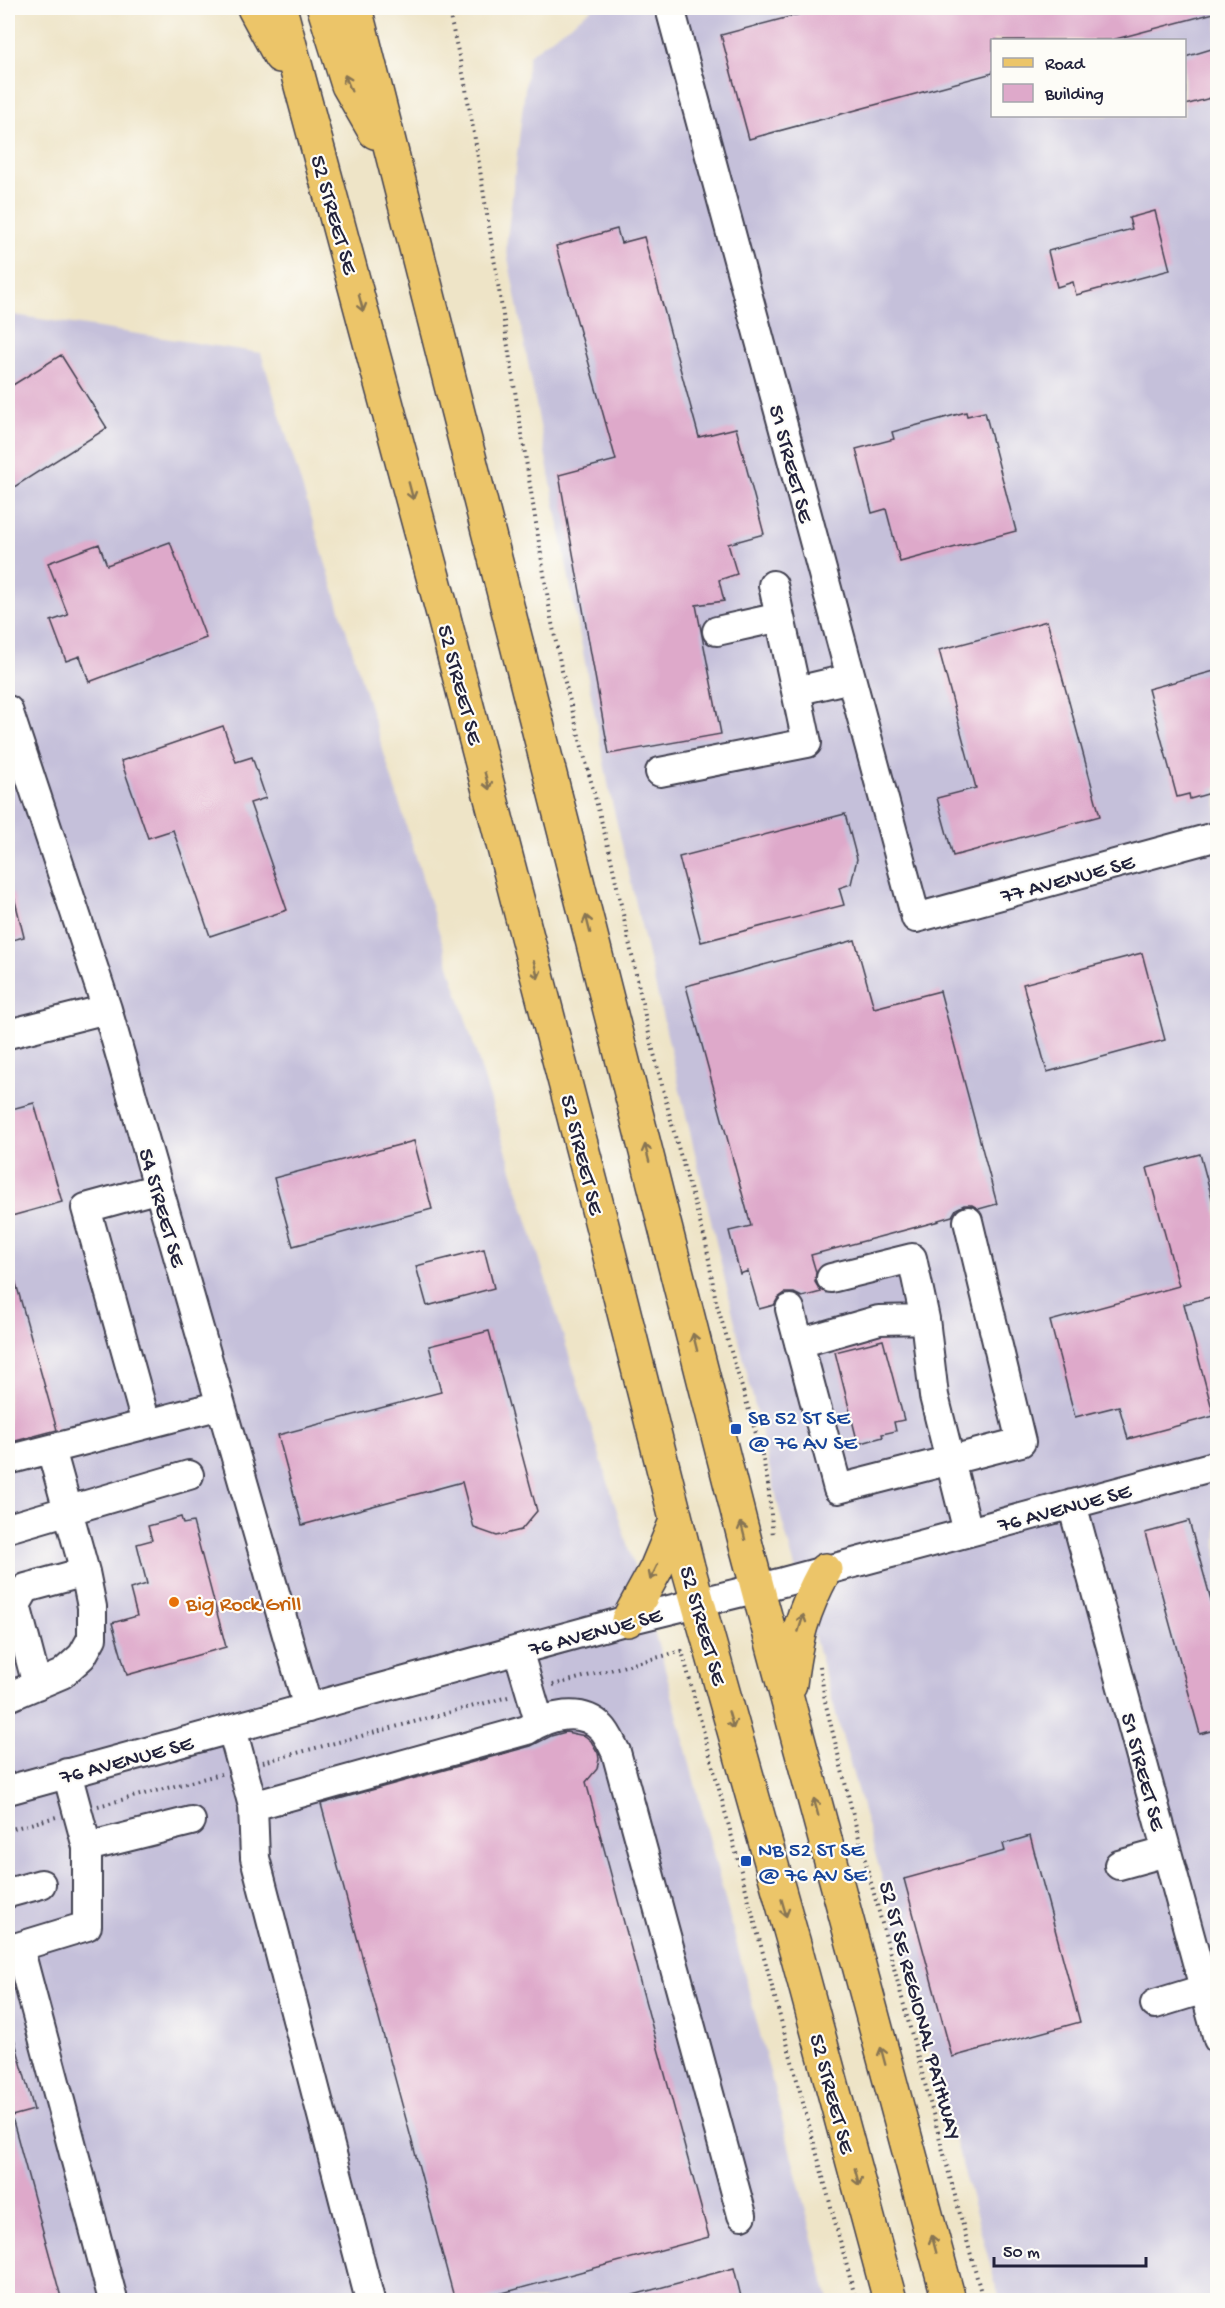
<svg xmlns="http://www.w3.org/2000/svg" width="1225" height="2308" viewBox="0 0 1225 2308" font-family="'Gochi Hand',sans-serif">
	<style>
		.industrial { fill: #c5c0da; fill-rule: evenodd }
		.building { fill: #dea9ca }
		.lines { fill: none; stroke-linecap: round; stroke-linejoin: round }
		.minor-casing { stroke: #413f50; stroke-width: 32 }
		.major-casing { stroke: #413f50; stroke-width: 36 }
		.path { stroke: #413f50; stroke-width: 4; stroke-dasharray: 1.5 4.5; stroke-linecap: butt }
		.minor { stroke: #fff; stroke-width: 28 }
		.major { stroke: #ecc569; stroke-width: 33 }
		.oneway { stroke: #877452 }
		.transit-dot { fill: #1a4fb4; stroke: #fdfcf7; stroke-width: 2 }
		.food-dot { fill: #e8710a; stroke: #fdfcf7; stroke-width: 2 }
		.labels { text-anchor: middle; stroke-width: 4.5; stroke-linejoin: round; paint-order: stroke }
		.street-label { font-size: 22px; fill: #22223b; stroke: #fdfcf7 }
		.transit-label { font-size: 22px; fill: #164399; stroke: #fdfcf7; text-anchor: start }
		.food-label { font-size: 22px; fill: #c56008; stroke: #fdfcf7; text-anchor: start }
	</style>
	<rect width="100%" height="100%" fill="#fdfcf7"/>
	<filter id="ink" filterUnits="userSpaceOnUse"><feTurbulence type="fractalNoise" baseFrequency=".0167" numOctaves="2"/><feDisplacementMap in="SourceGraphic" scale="12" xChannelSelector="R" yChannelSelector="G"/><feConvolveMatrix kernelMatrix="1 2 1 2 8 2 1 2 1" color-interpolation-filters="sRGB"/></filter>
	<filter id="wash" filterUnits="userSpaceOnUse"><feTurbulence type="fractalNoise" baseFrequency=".008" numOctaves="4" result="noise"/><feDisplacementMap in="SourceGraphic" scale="24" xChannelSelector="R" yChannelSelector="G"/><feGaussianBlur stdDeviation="1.35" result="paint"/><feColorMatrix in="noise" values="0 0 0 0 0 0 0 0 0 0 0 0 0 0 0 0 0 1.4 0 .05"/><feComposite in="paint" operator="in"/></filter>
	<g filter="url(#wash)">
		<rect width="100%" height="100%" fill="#eee4c7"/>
		<path class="industrial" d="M593,8H1217V2300H1000L782,1521L610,794L506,247L529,55ZM992,40H1184V116H992Z
			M8,314L261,353L664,1664L829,2300H8Z"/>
		<g id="blocks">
			<path class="building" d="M823,8H1213L1214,13L1112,40H993V73L749,139L721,35Z
				M1218,47V96L1185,105V57Z
				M1155,211L1170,270L1076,295L1073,282L1057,287L1048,251L1132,229L1129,218Z
				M617,229L621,243L644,237L699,437L736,428L764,534L728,544L737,574L719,580L724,601L696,605L721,734L609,754L559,475L616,460L556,246Z
				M61,355L107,428L8,491V388Z
				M966,412L967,416L985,412L1016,531L900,562L886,509L872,513L856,449L894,439L892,432Z
				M170,542L206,638L89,682L80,656L66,661L51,621L68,615L48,563L99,544L107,565Z
				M1047,621L1100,816L953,856L937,798L976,788L939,650Z
				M1218,670V702L1212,704L1218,724V786L1210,788L1211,793L1190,799L1189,794L1177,797L1148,689Z
				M223,726L236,762L252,757L266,798L250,803L287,910L210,936L173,830L148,838L121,761Z
				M845,814L857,859L851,884L839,888L844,905L701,942L679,857Z
				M13,893L24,937L8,941V894Z
				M855,940L874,1008L940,991L997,1204L979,1209L972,1205H964L956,1209L952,1216L938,1220L939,1221L811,1255L816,1272L815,1282L821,1292L802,1297L794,1293H785L778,1298L774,1305L759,1309L748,1271L740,1274L729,1231L751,1226L686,986Z
				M1142,953L1165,1040L1047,1072L1023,984Z
				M34,1103L62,1202L8,1217V1110Z
				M414,1141L432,1209L293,1246L274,1178Z
				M1200,1154L1218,1220V1295L1184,1304L1214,1416L1128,1439L1119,1406L1075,1417L1050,1321L1179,1286L1147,1168Z
				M484,1249L494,1288L427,1306L416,1266Z
				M12,1269L57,1430L8,1443V1270Z
				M489,1331L537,1511L521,1530L497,1536L474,1528L462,1482L302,1525L278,1435L441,1392L429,1346Z
				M883,1340L904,1420L894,1422L896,1431L882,1434L883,1437L858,1444L835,1352Z
				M181,1517L183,1524L193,1522L226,1647L127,1675L112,1623L137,1616L130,1589L147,1584L137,1544L152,1540L148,1526Z
				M1189,1521L1218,1625V1729L1200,1734L1145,1533Z
				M566,1732L585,1736L591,1741L598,1753L599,1759L597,1769L586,1782L709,2237L473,2301H455L321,1804L531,1746L551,1736Z
				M1030,1836L1080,2022L952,2057L904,1879L1005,1851L1003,1844Z
				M8,2031H12L34,2110L8,2117Z
				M13,2121L62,2301H8V2122Z
				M734,2268L742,2301H634L633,2295Z"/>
		</g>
	</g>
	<g filter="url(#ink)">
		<use href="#blocks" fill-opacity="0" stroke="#413f50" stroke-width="1.5"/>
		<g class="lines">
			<defs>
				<path id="minor" d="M670,8L916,918L1218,836
					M773,585L796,691L851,678
					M717,631L780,617
					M8,710L107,1009L308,1708
					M660,772L807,743L796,691
					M8,1034L107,1009
					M831,1278L912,1258L925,1319L934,1396L968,1532
					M790,1309L838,1489L1021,1442L968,1221
					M799,1343L879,1320L925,1319
					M146,1423L86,1208L159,1188
					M8,1460L221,1405
					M1072,1504L1218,2039
					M8,1528L189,1475
					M518,1650L539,1721
					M37,1685L16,1605L26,1588L85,1572
					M8,1697L62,1674L82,1656L92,1638V1607L85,1572L51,1449
					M232,1729L253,1806L255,1858L370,2300
					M67,1773L87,1847L191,1821
					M8,1790L628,1620L783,1582L1218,1465
					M253,1806L527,1730C548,1715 582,1707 602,1728C608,1734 612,1745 616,1752L742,2215
					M1119,1865L1166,1852
					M8,1893L41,1884
					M19,1947L113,2300
					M8,1950L87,1926V1847
					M1155,2004L1204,1989"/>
				<path id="major" d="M254,8L280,56
					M280,8L442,610L600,1217L688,1567L796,1951L890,2300
					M324,8L348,85L375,132
					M355,8L747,1549L949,2300
					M628,1620L656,1569L676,1521
					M790,1684C796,1637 802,1612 825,1570"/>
			</defs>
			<use href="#minor" class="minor-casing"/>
			<use href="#major" class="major-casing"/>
			<path class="path" d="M448,8L464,78L476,145L551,618L561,667L610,854L649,1034L676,1140L706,1243L716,1302L761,1450L768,1483L773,1536
				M820,1666L825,1701L854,1819L983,2300
				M553,1685L682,1651L856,2300
				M263,1762L508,1697
				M98,1806L221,1774
				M8,1830L56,1817"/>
			<use href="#minor" class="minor"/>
			<use href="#major" class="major"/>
		</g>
		<defs><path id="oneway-shaft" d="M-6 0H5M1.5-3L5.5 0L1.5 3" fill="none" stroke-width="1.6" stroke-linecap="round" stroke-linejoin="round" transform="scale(1.5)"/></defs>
		<g class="oneway">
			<use href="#oneway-shaft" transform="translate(348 83) rotate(-112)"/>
			<use href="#oneway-shaft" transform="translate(361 303) rotate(75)"/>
			<use href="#oneway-shaft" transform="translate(411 491) rotate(75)"/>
			<use href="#oneway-shaft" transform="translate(487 781) rotate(75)"/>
			<use href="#oneway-shaft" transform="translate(588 924) rotate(-104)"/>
			<use href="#oneway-shaft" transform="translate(536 970) rotate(76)"/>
			<use href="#oneway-shaft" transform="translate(647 1153) rotate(-104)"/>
			<use href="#oneway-shaft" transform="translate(695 1342) rotate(-104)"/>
			<use href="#oneway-shaft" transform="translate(743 1531) rotate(-104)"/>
			<use href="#oneway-shaft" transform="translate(654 1572) rotate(116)"/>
			<use href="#oneway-shaft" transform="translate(801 1623) rotate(-73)"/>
			<use href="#oneway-shaft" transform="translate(731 1720) rotate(74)"/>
			<use href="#oneway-shaft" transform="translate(816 1807) rotate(-105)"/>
			<use href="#oneway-shaft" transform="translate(784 1908) rotate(74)"/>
			<use href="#oneway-shaft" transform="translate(883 2056) rotate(-105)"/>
			<use href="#oneway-shaft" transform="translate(857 2177) rotate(75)"/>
			<use href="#oneway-shaft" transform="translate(934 2244) rotate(-105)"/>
		</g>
	</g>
	<g class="transit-dot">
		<rect x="730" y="1423" width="12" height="12" rx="3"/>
		<rect x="740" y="1855" width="12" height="12" rx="3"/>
	</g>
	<circle class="food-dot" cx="174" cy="1602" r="6"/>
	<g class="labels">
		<g class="street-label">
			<text transform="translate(336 214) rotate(74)" y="8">52 STREET SE</text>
			<text transform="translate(793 463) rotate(75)" y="8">51 STREET SE</text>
			<text transform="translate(462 684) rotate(75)" y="8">52 STREET SE</text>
			<text transform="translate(1067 877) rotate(-15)" y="8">77 AVENUE SE</text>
			<text transform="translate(584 1154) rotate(76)" y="8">52 STREET SE</text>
			<text transform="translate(164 1207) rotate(74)" y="8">54 STREET SE</text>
			<text transform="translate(1064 1506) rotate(-15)" y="8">76 AVENUE SE</text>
			<text transform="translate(705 1625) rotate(74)" y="8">52 STREET SE</text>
			<text transform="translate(595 1630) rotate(-15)" y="8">76 AVENUE SE</text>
			<text transform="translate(126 1758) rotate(-15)" y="8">76 AVENUE SE</text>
			<text transform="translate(1145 1771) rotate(75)" y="8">51 STREET SE</text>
			<text transform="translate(922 2010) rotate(75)" y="8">52 ST SE REGIONAL PATHWAY</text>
			<text transform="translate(834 2093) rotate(75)" y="8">52 STREET SE</text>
		</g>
		<g class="transit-label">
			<text x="748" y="1424">SB 52 ST SE<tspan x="748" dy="25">@ 76 AV SE</tspan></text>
			<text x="758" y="1856">NB 52 ST SE<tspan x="758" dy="25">@ 76 AV SE</tspan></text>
		</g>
		<g class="food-label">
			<text x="186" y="1610">Big Rock Grill</text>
		</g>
	</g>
	<rect width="1225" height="2308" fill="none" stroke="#fdfcf7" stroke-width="30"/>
	<rect x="991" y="39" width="195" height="78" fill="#fdfcf7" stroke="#a5a5ac" stroke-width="1.5"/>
	<rect x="1003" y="58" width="30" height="9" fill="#ecc569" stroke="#a5a5ac" stroke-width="1.5"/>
	<text x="1045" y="69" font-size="18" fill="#22223b">Road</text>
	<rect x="1003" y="84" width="30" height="18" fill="#dea9ca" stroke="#a5a5ac" stroke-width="1.5"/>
	<text x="1045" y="99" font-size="18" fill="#22223b">Building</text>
	<path d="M994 2257v9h152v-9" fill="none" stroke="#22223b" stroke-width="3"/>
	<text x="1003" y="2257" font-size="18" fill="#22223b" stroke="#fdfcf7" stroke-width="4.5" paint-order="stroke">50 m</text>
</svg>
